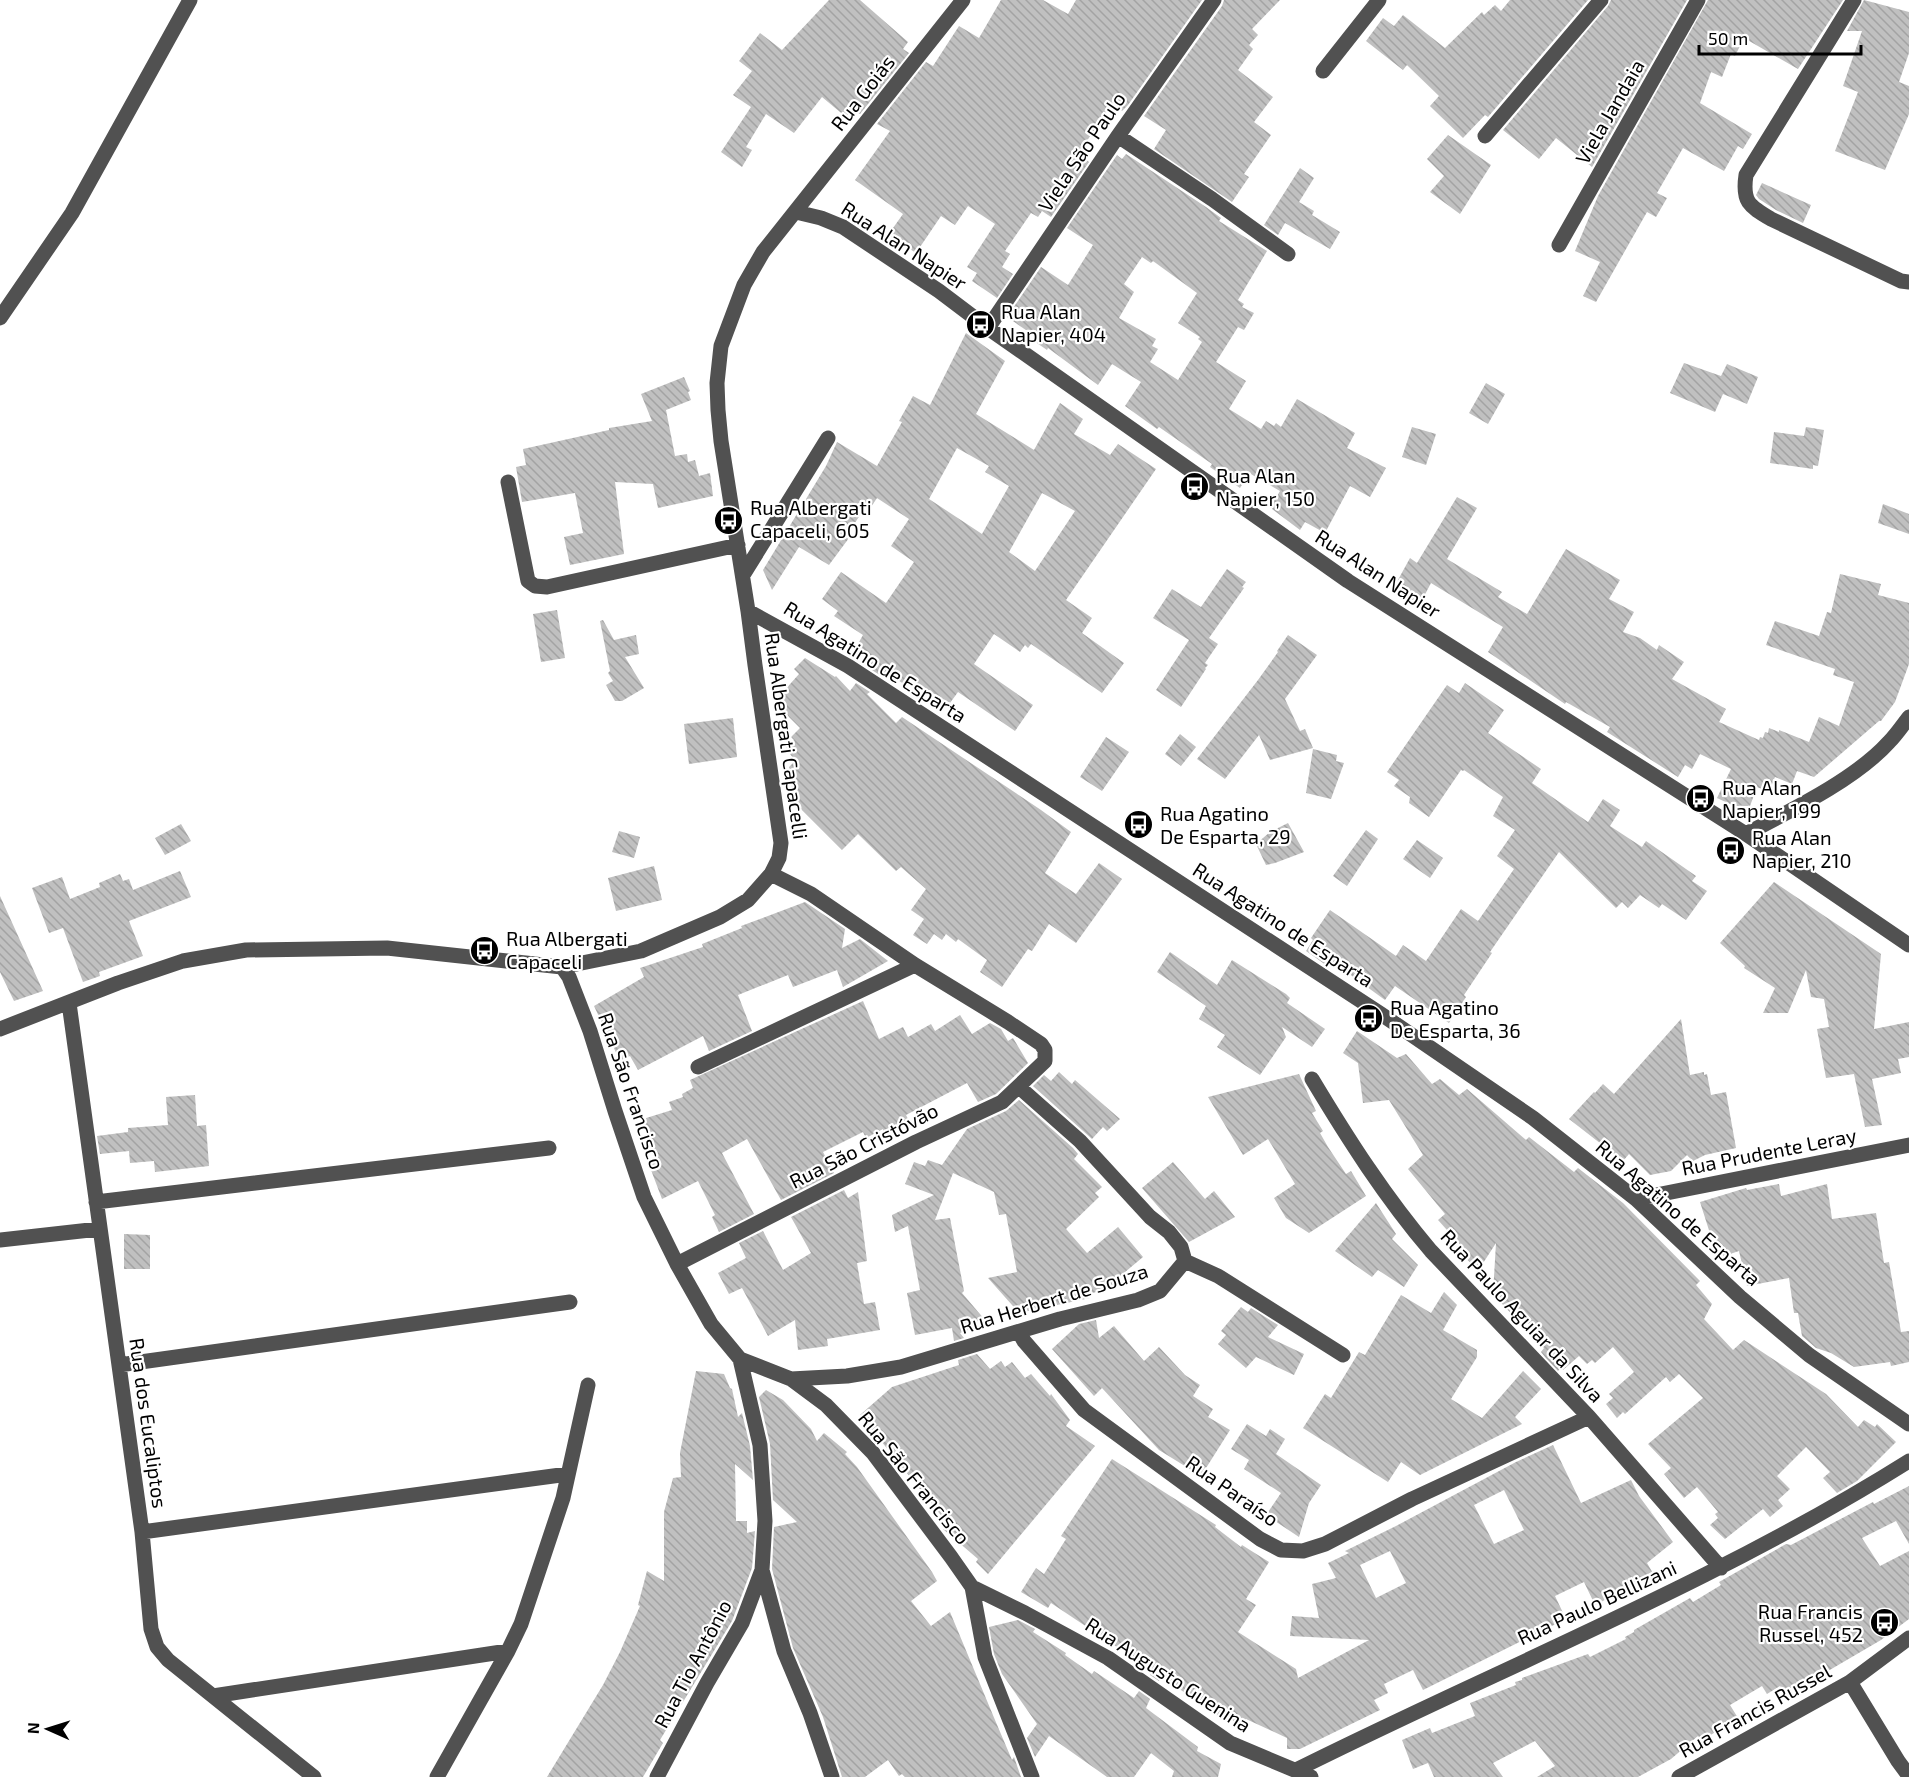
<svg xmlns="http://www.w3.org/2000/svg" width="1909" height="1777" viewBox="0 0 1909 1777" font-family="'Exo 2',sans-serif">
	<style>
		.building { fill: url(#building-back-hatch); fill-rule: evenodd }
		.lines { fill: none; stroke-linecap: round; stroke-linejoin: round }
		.minor { stroke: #515151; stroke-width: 15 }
		.labels { text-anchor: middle; stroke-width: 4.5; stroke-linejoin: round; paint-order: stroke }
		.street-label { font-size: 20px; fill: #000; stroke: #fff }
		.poi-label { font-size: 20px; fill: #000; stroke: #fff; text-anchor: start }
	</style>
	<defs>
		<pattern id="building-back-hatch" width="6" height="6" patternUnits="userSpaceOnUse" patternTransform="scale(1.5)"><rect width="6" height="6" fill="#c0c0c0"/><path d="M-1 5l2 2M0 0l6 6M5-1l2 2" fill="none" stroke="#a3a3a3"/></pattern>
	</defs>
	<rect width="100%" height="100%" fill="#fff"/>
	<path class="building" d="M829,0H860L908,42L903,49L909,53L860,114L852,110L846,117L822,97L794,133L766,114L746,147L752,150L742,167L721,152L751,107L733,95L752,71L739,61L760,33L782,50Z
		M1001,0H1043L1068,14L1076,0H1202L1128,105L1122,111L1112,104L1078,154L1089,162L1051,217L1042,211L1038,217L1031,213L1005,251L1010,254L1002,267L1013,274L997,298L972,281L977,273L967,267L995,224L968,206L955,225L941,216L916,253L888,235L903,214L855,180L890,131L877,124L926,62L933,66L959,26L979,38Z
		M1224,0H1280L1252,29L1258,35L1249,45L1253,49L1238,70L1273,97L1254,122L1271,135L1244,174L1249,177L1232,202L1154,149L1166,130L1144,116L1222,6Z
		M1510,0H1588L1488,117L1485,115L1463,138L1430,106L1439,96L1407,65L1403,70L1366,41L1383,18L1394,26L1403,15L1445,48L1482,12L1484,15L1495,5L1501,11Z
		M1611,0H1687L1592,167L1556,138L1539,159L1503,130L1608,6Z
		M1708,0H1843L1798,69L1744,38L1735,56L1731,54L1722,77L1711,72L1700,103L1752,134L1743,149L1738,146L1724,171L1683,148L1657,193L1667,198L1656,217L1647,212L1596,302L1583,296L1600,262L1575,251L1598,196Z
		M1864,0L1909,12V53L1899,82L1909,86V114L1885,170L1835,151L1858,92L1843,86L1862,31H1847Z
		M1448,135L1491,165L1460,214L1430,192L1444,176L1427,159Z
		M1126,154L1206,207L1221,218L1219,221L1267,251L1238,300L1244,304L1242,307L1254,313L1244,330L1238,327L1216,362L1246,381L1229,409L1261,429L1266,421L1274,426L1276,423L1281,427L1297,399L1355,433L1347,448L1386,468L1370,497L1350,486L1325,533L1305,522L1300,530L1272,509L1273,507L1271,506L1280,491L1249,473L1240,488L1210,467L1212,464L1159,427L1157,429L1125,406L1141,382L1112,364L1098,385L1048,348L1047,350L1034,341L1036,337L1007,317L1041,267L1068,285L1093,245L1067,228L1117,155L1122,159ZM1142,257L1151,263L1153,261L1197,293L1178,323L1200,337L1198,339L1202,342L1178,380L1150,362L1158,349L1152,346L1156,339L1119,318L1134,292L1124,284Z
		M1300,168L1314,178L1299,202L1314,211L1312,215L1340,232L1330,249L1285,223L1278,235L1264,225Z
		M1762,183L1811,205L1803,223L1776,210L1759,199L1756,195Z
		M966,333L1005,361L976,414L1034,450L1060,403L1083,419L1074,434L1110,455L1118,444L1156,469L1066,600L1092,618L1082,633L1124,663L1102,693L1031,644L1028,648L1025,645L1020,652L994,634L974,664L1033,705L1015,731L958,692L950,703L910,680L907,686L887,673L883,677L867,667L871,662L855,649L863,635L834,616L838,611L822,599L841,572L886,603L914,562L891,546L909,519L877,498L871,507L867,504L846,537L849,538L829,565L799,547L772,590L763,570L826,466L837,442L877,466L902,422L899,421L913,396L930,405ZM957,448L989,466L985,472L1009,486L982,534L929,499ZM1042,493L1075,511L1035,571L1009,552Z
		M1684,363L1721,376L1727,364L1758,377L1747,404L1723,394L1715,412L1670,393Z
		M684,377L690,391L688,392L691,400L666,410L675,456L687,454L688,462L695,460L699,476L710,473L713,496L658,508L653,484L615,482L624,554L570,565L564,537L583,533L575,493L522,502L516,467L526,465L523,449L609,430V428L652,421L641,394Z
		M1486,383L1505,394L1488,424L1469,413Z
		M1412,427L1436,434L1426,465L1402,457Z
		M1806,427L1824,430L1818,466L1813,465V469L1770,463L1774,432L1804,436Z
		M1457,497L1477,508L1447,559L1502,592L1498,597L1527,614L1566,549L1620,580L1609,599L1634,612L1623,632L1640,638L1657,650L1659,645L1684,662L1672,679L1726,709L1719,722L1759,740L1760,737L1763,738L1765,732L1768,733L1769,728L1779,732V730L1809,742L1819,717L1839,726L1854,682L1833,675L1835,669L1766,645L1775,621L1819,636L1827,612L1831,613L1840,574L1881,584L1878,595L1909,603V664L1895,702L1881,721H1879L1814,777L1797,771L1792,784L1775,777L1769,792L1757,787L1750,806H1734L1717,798L1731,769L1700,754L1692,769L1685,765L1678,777L1607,732L1610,727L1566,702L1565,704L1488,652L1503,627L1431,583L1420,604L1393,589L1410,558L1417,563Z
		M1883,504L1909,514V534L1878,523Z
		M1227,569L1246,582L1242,587L1244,588L1209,638L1218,644L1205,663L1208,665L1205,668L1206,669L1181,707L1156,690L1189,640L1153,618L1172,589L1201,607Z
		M557,610L565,658L541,662L533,614Z
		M603,620L614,640L636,635L639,654L625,657L644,688L622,701H615L606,685L613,681L608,673L610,671L600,621Z
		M1288,635L1317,655L1285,699L1300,731L1305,729L1313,748L1270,760L1259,735L1225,779L1197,759L1258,680L1278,652L1277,651Z
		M805,658L835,677L836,676L850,691L856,683L870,692L867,694L896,723L902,717L1041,810L1071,832L1045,873L1076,894L1099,863L1122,879L1076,943L1049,924L1032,951L1028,949L1002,987L980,972L987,960L958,939L956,942L946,934L942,940L934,934L927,944L913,935L924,919L911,910L926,889L901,867L896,871L858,834L842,850L794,802L789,767L795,761L786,748L794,740L791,737L800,728L782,710L783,692L799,674L794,669Z
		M1465,683L1504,710L1488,733L1541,769L1532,783L1588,822L1603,799L1620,810L1610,826L1642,847L1646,841L1696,876L1692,881L1707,891L1686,920L1662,904L1659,908L1640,895L1628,908L1622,902L1616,908L1559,852L1490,952L1492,953L1464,995L1466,997L1449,1023L1395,986L1385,1000L1330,960L1326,965L1306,951L1313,940L1311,938L1330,910L1396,956L1403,945L1426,961L1461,909L1478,921L1514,869L1497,856L1515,830L1493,816L1503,797L1464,770L1463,771L1461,770L1429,817L1409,803L1410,797L1394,786L1399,780L1387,772L1447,685L1459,693Z
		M733,718L737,757L689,764L684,724Z
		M1180,734L1196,747L1181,766L1165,754Z
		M1106,737L1129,752L1102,791L1080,777Z
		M1313,749L1337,755L1336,761L1344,763L1331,799L1306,793Z
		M1288,823L1304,852L1275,863L1266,865L1256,844L1270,832Z
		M181,824L191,841L165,855L155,838Z
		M1366,830L1378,839L1347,886L1333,876Z
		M619,831L640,837L634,858L612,852Z
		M1417,840L1443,858L1430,878L1403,859Z
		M654,866L662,900L616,911L608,878Z
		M180,871L191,897L129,921L143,956L99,972L100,976L83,982L63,928L49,933L32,888L62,877L70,899L100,887L99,883L120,874L123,881L129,879L133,890Z
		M1774,882L1881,954L1874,1029L1909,1022V1057L1898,1059L1901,1073L1872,1079L1882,1125L1865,1127L1854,1074L1826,1078L1817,1029L1829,1027L1824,999L1811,997L1806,970L1788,1013H1763L1775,988L1744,968L1745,966L1720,943Z
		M0,896L43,991L14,1001L0,972Z
		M805,902L845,929L842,948L860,939L888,961L843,987L837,970L793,987L788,975L738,995L752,1031L709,1051L703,1036L638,1070L630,1056L620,1061L594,1006L644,977L640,968L703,947L702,944L742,928L741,926Z
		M1170,952L1217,985L1232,960L1286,994L1290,998L1287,1003L1325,1029L1312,1047L1282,1027L1286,1037L1260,1075L1217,1047L1225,1035L1199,1019L1206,1006L1157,972Z
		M863,1001L879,1039L903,1027L908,1037L931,1024L935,1031L960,1015L972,1034L990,1023L1001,1029L1008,1041L1013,1038L1028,1063L996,1094L978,1102L967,1083L906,1115L908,1119L884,1132L883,1129L866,1138L863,1132L823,1152L834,1173L781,1200L747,1139L722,1153L754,1214L719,1232L712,1217L715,1215L698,1181L662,1199L648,1162L656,1159L643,1119L672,1110L669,1102L683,1097L682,1094L693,1088L690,1080Z
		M1681,1019L1690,1075L1704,1072V1075L1707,1074L1711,1095L1726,1092L1736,1148L1705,1155L1693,1161L1687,1155L1671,1171L1650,1175L1629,1154L1623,1161L1569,1119L1594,1092L1595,1093L1603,1084L1614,1094Z
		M1357,1031L1397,1058L1406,1054L1432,1084L1440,1079L1459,1095L1467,1089L1526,1140L1529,1137L1574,1172L1578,1168L1623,1203L1700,1281L1696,1285L1712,1304L1704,1319L1733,1350L1744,1340L1826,1394L1858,1427L1864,1420L1875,1427L1877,1424L1896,1442L1857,1481L1837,1493L1823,1478L1830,1472L1806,1447L1777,1476L1790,1489L1778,1500L1783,1506L1770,1517L1763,1509L1725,1539L1710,1525L1718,1518L1715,1514L1718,1512L1697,1487L1684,1498L1664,1474L1671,1468L1648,1444L1703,1398L1679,1374L1670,1382L1666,1377L1625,1414L1623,1412L1617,1418L1606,1404L1613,1398L1609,1394L1634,1372L1613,1347L1595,1363L1592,1360L1587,1364L1579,1356L1563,1370L1561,1367L1558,1371L1545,1357L1541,1352L1544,1348L1542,1346L1545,1343L1523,1318L1519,1322L1493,1294L1496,1243L1478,1271L1463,1255L1467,1252L1438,1220L1445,1214L1408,1169L1423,1155L1389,1100L1363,1103L1358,1063L1343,1053Z
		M1059,1072L1072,1084L1075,1080L1120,1119L1107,1131L1103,1127L1092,1139L1033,1086L1044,1075L1051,1081Z
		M1299,1074L1316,1111L1312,1113L1323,1131L1320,1133L1328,1147L1346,1174L1351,1171L1366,1196L1309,1233L1286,1218L1274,1198L1295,1184L1268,1139L1243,1155L1208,1097Z
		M195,1095L197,1126L206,1125L209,1166L155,1172L154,1161L130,1163L129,1151L100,1154L97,1136L128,1132V1128L168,1125L166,1097Z
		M1019,1100L1073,1148L1078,1154L1074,1159L1102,1187L1095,1193L1099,1197L1066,1229L1087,1253L1118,1227L1143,1257L1112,1283L1116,1288L1087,1294L1090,1298L1019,1313L988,1278L1017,1272L1006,1214L999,1215L994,1192L953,1173L935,1220L950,1218L964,1291L962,1293L985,1320L973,1322L974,1328L960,1333L964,1338L954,1341L952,1328L915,1335L907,1293L920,1290L908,1226L895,1232L892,1215L934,1195L905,1184L914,1162L925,1166L928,1160L942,1165L967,1129L1006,1111Z
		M1173,1162L1205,1199L1214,1191L1235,1217L1189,1242L1142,1188Z
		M1779,1184L1781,1196L1827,1184L1832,1219L1876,1213L1884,1263L1889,1262L1901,1332L1909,1331V1362L1891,1366L1890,1362L1854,1367L1831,1353L1816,1348L1802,1336L1798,1313H1794L1789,1278L1747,1286L1739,1251L1724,1256L1714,1246L1700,1202L1746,1188L1747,1190Z
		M844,1190L848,1198L858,1192L867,1261L857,1263L864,1304L875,1302L880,1330L827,1339L828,1346L798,1350L795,1320L768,1336L742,1288L729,1294L718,1273L746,1258L739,1243L763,1231L783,1270L811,1253L791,1217Z
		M1376,1203L1396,1234L1392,1239L1418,1265L1404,1287L1378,1270L1372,1277L1335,1251Z
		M124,1234L150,1235V1269H124Z
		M1444,1292L1457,1305L1443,1330L1477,1350V1357L1451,1399L1482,1418L1523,1371L1541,1389L1515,1417L1522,1424L1420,1475L1401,1462L1388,1482L1303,1428L1325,1394L1331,1398L1359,1352L1365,1355L1401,1295L1431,1313Z
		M1241,1307L1248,1312L1251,1308L1278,1325L1268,1337L1304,1354L1294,1375L1256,1357L1246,1368L1218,1344L1226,1335L1221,1331Z
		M1096,1320L1099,1338L1114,1326L1144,1361L1159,1347L1185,1375L1200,1385L1193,1396L1213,1409L1208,1417L1230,1430L1201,1476L1159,1450L1102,1388L1094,1396L1052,1349L1079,1324Z
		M977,1354L990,1369L1001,1361L1005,1367L1012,1362L1025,1378L1031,1374L1050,1396L1051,1394L1070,1420L1066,1426L1095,1446L988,1574L976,1562L978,1559L943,1529L948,1524L860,1415L892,1387L959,1365L958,1360Z
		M696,1371L724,1374L730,1388L732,1389L738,1417L742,1413L750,1446L753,1480L735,1464L736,1521H747V1533L755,1531L752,1568L732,1621L660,1740L663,1743L643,1777H547L603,1685L620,1652L640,1606L638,1605L647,1571L664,1581V1512L673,1478L681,1477L680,1453Z
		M766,1390L783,1400L811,1429L817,1441L824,1433L847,1452L845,1454L857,1467L932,1572L937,1581L911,1601L931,1626L950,1612L995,1720L1012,1760L1014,1757L1021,1777H905L902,1774L899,1776L888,1760L865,1777H842L823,1717L793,1648L772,1569L774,1527L797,1522L773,1500L770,1444L759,1397Z
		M1247,1424L1266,1436L1270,1429L1285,1439L1276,1454L1321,1485L1309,1503L1299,1537L1266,1515L1281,1493L1244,1469L1249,1460L1231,1449Z
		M1553,1445L1581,1503L1631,1480L1639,1496L1673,1542L1647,1563L1654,1575L1595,1605L1584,1582L1555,1596L1566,1619L1423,1690L1413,1670L1384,1684L1388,1693L1374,1700L1380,1710L1300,1749H1287V1738L1246,1719L1241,1726L1227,1717L1225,1721L1161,1676L1159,1681L1150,1675L1153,1671L1051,1603L1048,1608L1021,1592L1036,1568L1044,1574L1066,1539L1061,1536L1112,1459L1216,1525L1215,1527L1241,1547L1242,1545L1269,1562L1246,1599L1256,1605L1238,1632L1296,1669L1298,1678L1369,1640L1290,1636L1292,1616L1319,1618L1312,1584L1336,1578L1328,1563L1349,1553L1345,1551L1396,1526L1516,1462ZM1504,1490L1524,1530L1494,1544L1474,1505ZM1390,1551L1406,1583L1376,1598L1360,1565Z
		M1909,1486V1544L1896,1521L1862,1538L1880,1566L1909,1551V1619L1881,1640L1828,1671L1826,1666L1784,1692L1780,1686L1767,1694L1762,1686L1730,1705L1738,1718L1701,1741L1698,1736L1671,1759L1638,1777H1537L1555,1766L1535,1741L1493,1763L1503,1777H1434L1428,1763L1413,1769L1402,1740L1430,1728L1432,1733L1475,1716L1470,1703L1516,1685L1515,1682L1522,1680V1678L1588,1654L1590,1657L1626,1639L1625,1637L1634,1632V1630L1690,1598L1693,1602L1721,1585L1719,1582L1786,1544L1791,1545L1873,1502L1874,1504Z
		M1018,1620L1035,1629L1033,1632L1066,1653L1065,1655L1092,1674L1094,1671L1134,1698L1139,1691L1150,1699L1146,1708L1198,1747L1197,1751L1221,1764L1218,1777H1172L1174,1771L1151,1753L1134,1777H1107L1049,1736L1035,1757L1027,1738L1037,1724L1002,1674L994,1654L989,1627Z"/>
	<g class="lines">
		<path class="minor" d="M1854,0L1746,175C1742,202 1749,206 1771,219L1901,281L1909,282
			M1323,71L1379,0
			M1118,136L1212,199L1288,254
			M1485,136L1601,0
			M796,212L821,218L843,227L939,291L988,328L1348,581L1746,834L1909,945
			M1559,245L1698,0
			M0,318L72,213L190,0
			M988,328L1118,136L1214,0
			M508,482L528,581L535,586L547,587L738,545
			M743,575L828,438
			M748,611L848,666L1381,1014L1533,1118L1636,1199L1740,1297L1809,1355L1909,1424
			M1746,834C1790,811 1856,779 1889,742C1896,735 1902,726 1909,717
			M562,967L569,977L590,1031L615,1111L644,1197L677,1264L711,1324L740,1359L791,1379L826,1405L873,1453L951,1557L972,1587L985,1657L1032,1777
			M69,1003L142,1532L151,1629L157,1647L168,1660L314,1777
			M0,1029L118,983L183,961L246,950L387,948L562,967L641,951L720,917L748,900L771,874L779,858L781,843L755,665L748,611L721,441L718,410L717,383L721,346L744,285L763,252L963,0
			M698,1067L915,965
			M1312,1079C1348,1139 1385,1197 1431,1251L1589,1417L1721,1568
			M1636,1199L1909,1145
			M96,1202L549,1148
			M0,1240L99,1229
			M1185,1261L1218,1276L1343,1355
			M677,1264L916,1142L1002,1102L1045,1061V1050L1041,1044L1008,1022L915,965L811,894L771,874
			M1019,1332L1024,1341L1084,1410L1260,1539L1281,1550L1303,1551L1325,1544L1412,1499L1589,1417
			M740,1359L760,1445L765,1521L762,1570L784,1651L810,1713L832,1777
			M119,1365L570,1302
			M791,1379L847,1376L901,1367L1060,1319L1138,1300L1160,1291L1185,1261L1181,1247L1169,1232L1150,1217L1080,1141L1019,1087
			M142,1532L568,1474
			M972,1587L1025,1613L1108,1658L1230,1743L1311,1777
			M1850,1682L1898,1761L1909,1776
			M213,1696L508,1651
			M1296,1770C1500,1668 1715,1583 1909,1461
			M437,1777L508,1651L521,1624L563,1498L588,1385
			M657,1777L707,1683L742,1623L762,1570
			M1679,1777L1850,1682L1909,1638"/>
	</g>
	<defs>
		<symbol id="bus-disc" viewBox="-11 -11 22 22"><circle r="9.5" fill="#000" stroke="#fff"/><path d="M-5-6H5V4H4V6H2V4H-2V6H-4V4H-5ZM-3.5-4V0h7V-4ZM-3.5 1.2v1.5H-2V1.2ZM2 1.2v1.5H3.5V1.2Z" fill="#fff"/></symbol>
	</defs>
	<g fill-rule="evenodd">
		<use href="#bus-disc" x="964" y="308" width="33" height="33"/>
		<use href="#bus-disc" x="1178" y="470" width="33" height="33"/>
		<use href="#bus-disc" x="712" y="504" width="33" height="33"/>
		<use href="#bus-disc" x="1684" y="782" width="33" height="33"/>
		<use href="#bus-disc" x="1122" y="808" width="33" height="33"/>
		<use href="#bus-disc" x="1714" y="834" width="33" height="33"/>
		<use href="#bus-disc" x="468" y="934" width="33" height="33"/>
		<use href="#bus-disc" x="1352" y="1002" width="33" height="33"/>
		<use href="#bus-disc" x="1868" y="1606" width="33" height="33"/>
	</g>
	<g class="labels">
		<g class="street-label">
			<text transform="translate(863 93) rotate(-52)" y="7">Rua Goiás</text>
			<text transform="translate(1610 112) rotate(-60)" y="7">Viela Jandaia</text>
			<text transform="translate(1082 152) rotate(-56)" y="7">Viela São Paulo</text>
			<text transform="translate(904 246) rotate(33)" y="7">Rua Alan Napier</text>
			<text transform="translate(1378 574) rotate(33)" y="7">Rua Alan Napier</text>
			<text transform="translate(875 662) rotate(32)" y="7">Rua Agatino de Esparta</text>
			<text transform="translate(786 736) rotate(82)" y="7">Rua Albergati Capacelli</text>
			<text transform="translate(1283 925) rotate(33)" y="7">Rua Agatino de Esparta</text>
			<text transform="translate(631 1091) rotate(71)" y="7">Rua São Francisco</text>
			<text transform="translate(864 1146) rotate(-27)" y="7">Rua São Cristóvão</text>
			<text transform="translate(1769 1152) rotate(-11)" y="7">Rua Prudente Leray</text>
			<text transform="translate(1678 1213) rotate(41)" y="7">Rua Agatino de Esparta</text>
			<text transform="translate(1054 1299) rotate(-17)" y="7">Rua Herbert de Souza</text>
			<text transform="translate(1522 1316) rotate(47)" y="7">Rua Paulo Aguiar da Silva</text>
			<text transform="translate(148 1423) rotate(82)" y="7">Rua dos Eucaliptos</text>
			<text transform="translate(914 1478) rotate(51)" y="7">Rua São Francisco</text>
			<text transform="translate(1232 1491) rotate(35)" y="7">Rua Paraíso</text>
			<text transform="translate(1597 1603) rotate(-25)" y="7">Rua Paulo Bellizani</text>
			<text transform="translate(693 1664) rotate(-62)" y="7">Rua Tio Antônio</text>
			<text transform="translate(1168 1675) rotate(33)" y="7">Rua Augusto Guenina</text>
			<text transform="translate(1755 1711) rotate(-29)" y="7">Rua Francis Russel</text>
		</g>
		<g class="poi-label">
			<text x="1001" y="319">Rua Alan<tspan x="1001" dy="23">Napier, 404</tspan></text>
			<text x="1216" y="483">Rua Alan<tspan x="1216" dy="23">Napier, 150</tspan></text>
			<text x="750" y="515">Rua Albergati<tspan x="750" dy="23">Capaceli, 605</tspan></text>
			<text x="1722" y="795">Rua Alan<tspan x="1722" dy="23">Napier, 199</tspan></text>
			<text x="1160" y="821">Rua Agatino<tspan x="1160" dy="23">De Esparta, 29</tspan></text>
			<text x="1752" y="845">Rua Alan<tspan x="1752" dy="23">Napier, 210</tspan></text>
			<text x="506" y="946">Rua Albergati<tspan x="506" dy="23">Capaceli</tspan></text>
			<text x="1390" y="1015">Rua Agatino<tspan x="1390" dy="23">De Esparta, 36</tspan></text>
			<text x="1863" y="1619" text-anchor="end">Rua Francis<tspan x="1863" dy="23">Russel, 452</tspan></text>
		</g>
	</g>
	<g transform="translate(48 1729) rotate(273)" stroke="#ffffff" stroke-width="4.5" paint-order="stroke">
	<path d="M0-4.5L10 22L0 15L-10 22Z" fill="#000000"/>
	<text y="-9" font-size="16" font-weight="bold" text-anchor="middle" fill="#000000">N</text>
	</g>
	<path d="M1699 45v9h162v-9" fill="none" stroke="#000000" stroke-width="3"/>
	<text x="1708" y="45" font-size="18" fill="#000000" stroke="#ffffff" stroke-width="4.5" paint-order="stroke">50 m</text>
</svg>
